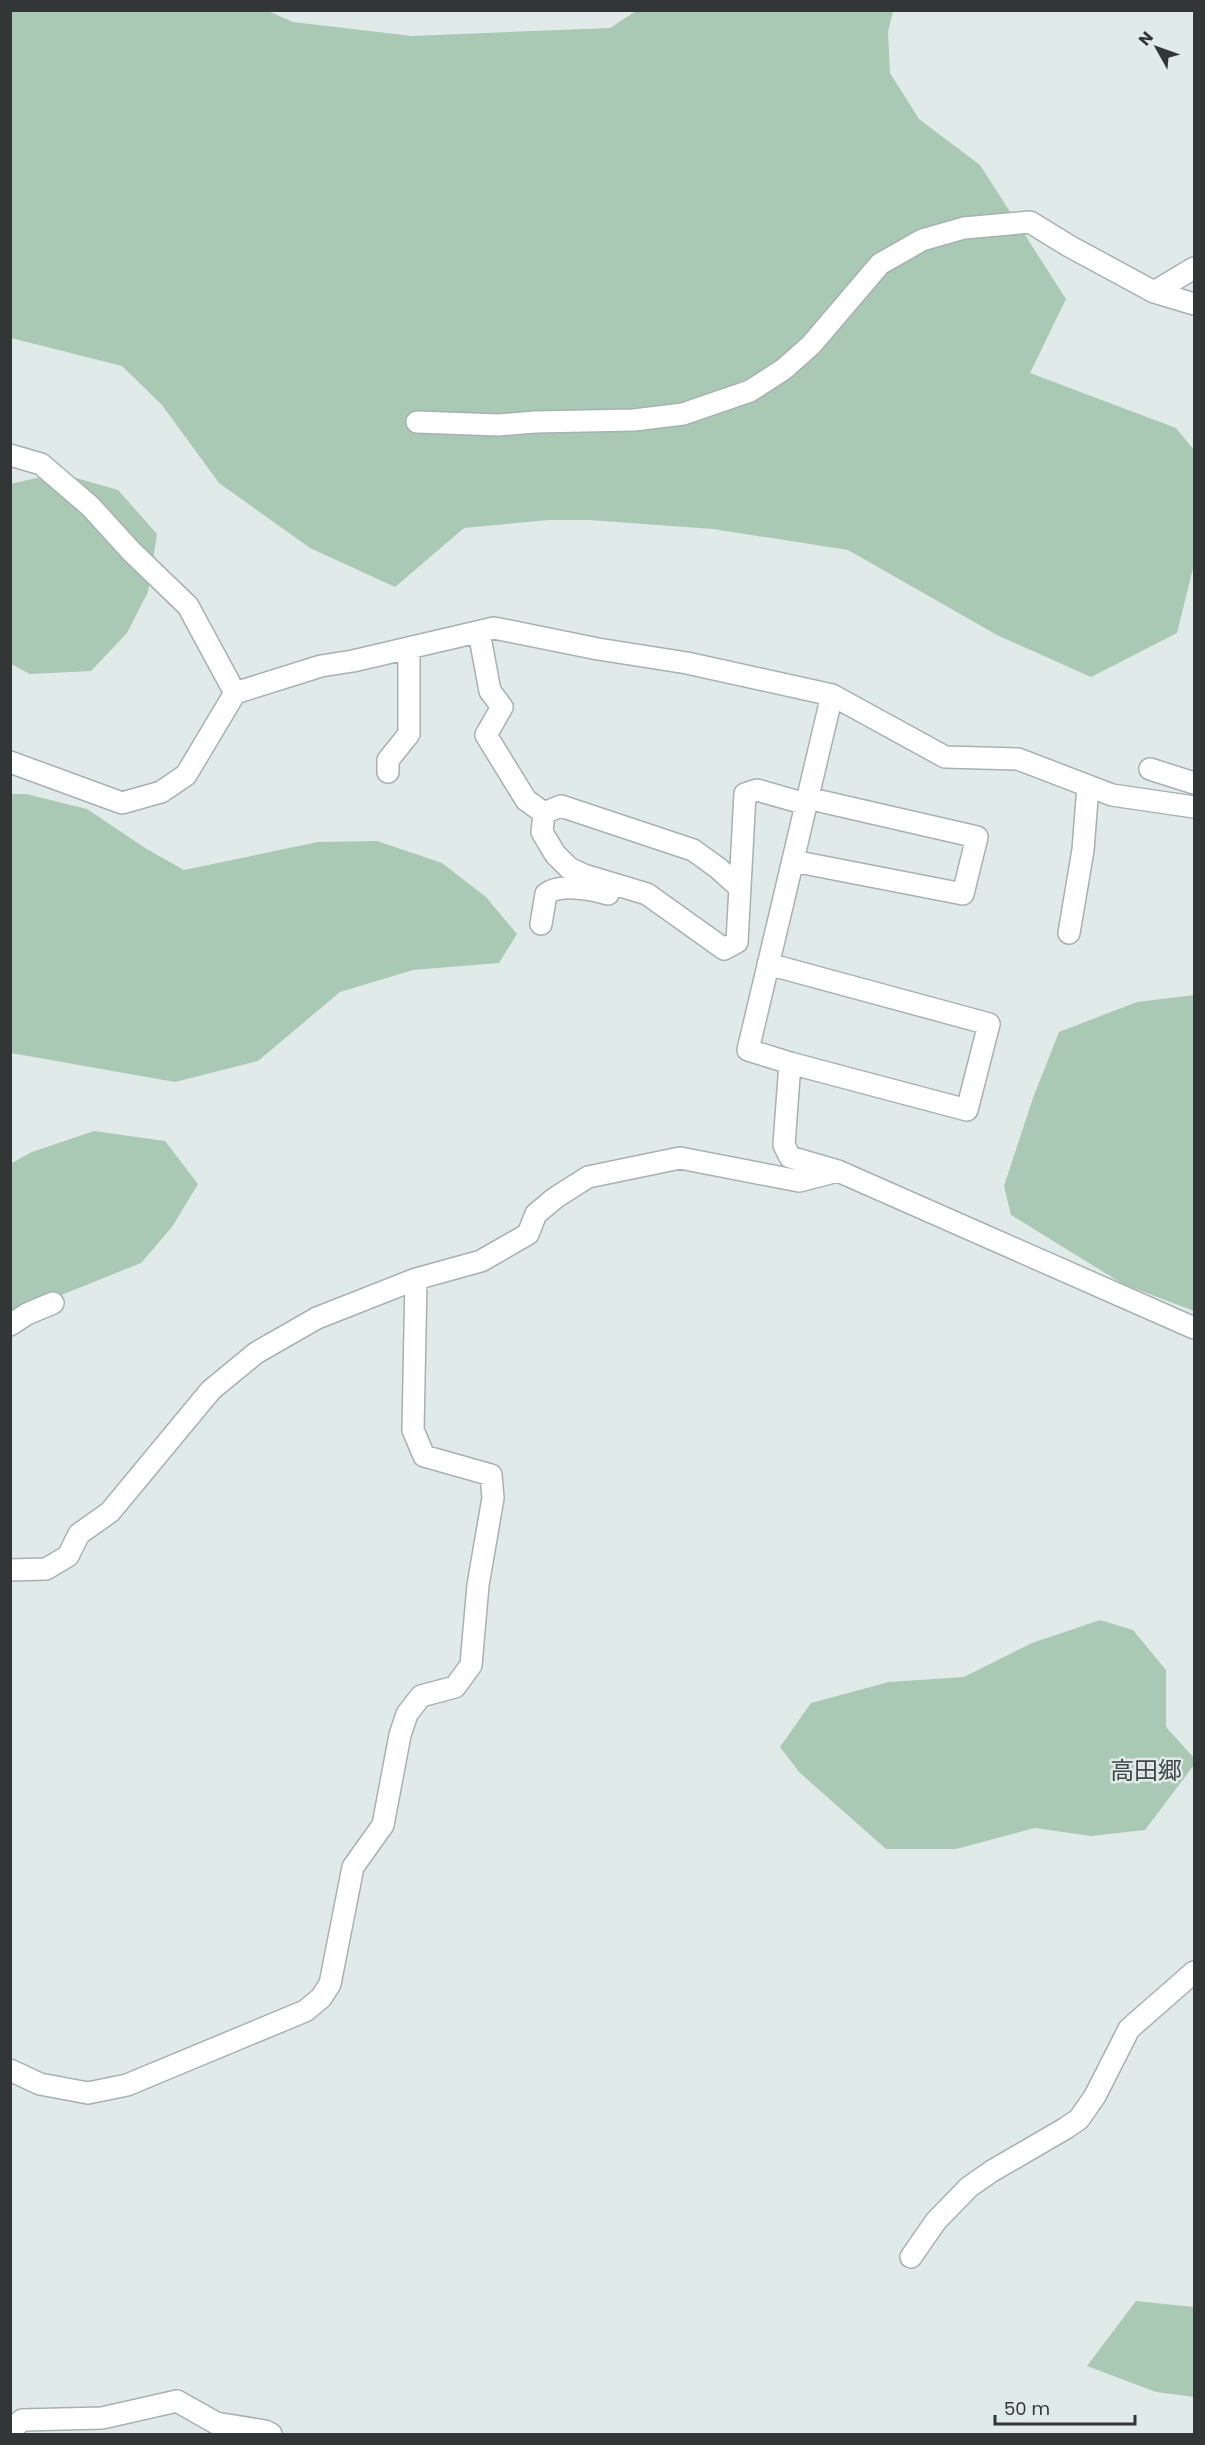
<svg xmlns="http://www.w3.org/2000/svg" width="1205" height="2445" viewBox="0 0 1205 2445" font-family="Poppins,'Noto Sans JP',sans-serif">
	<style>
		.green { fill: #a9c9b4 }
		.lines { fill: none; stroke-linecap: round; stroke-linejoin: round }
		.street-casing { stroke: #a7b1b0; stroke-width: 24 }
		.street { stroke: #fff; stroke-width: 21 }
		.labels { text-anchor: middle; stroke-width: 5; stroke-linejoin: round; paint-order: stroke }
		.quarter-label { font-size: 24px; fill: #404948; stroke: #e0eae9 }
	</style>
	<rect width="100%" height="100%" fill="#e0eae9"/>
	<path class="green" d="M11,11H268L293,22L412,36L610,28L636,11H893L888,32L890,73L919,119L980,165L1066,299L1030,373L1176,428L1194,450V564L1177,633L1091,677L997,635L848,550L713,529L589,520H549L464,528L395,587L310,548L219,483L162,405L122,366L11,338Z
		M59,473L118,490L157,534L148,592L127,633L91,671L30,674L11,664L10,484Z
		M11,794H26L87,809L145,848L184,870L318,842L377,841L442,863L486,897L517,934L499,963L413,970L340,992L258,1061L175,1082L11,1053Z
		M1194,995V1311L1123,1284L1011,1215L1004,1186L1033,1098L1059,1032L1137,1002Z
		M94,1131L165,1141L198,1184L172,1227L141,1263L19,1312H11L10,1164L32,1152Z
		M1100,1620L1133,1630L1166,1670V1727L1194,1758V1765L1145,1830L1091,1836L1035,1828L956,1849H886L800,1773L780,1747L811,1703L889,1682L964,1677L1032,1643Z
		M1136,2301L1194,2307V2397L1156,2392L1087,2366Z"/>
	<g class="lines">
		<defs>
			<path id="street" d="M1154,292L1194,304
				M417,422L499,425L535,422L634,420L683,414L750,391L784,369L811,345L880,264L922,240L964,228L1030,222L1069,246L1154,292L1194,268
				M10,455L41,464L90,506L131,551L188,606L235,693
				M479,632L490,691L502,707L486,735L526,800L544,813
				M832,695L748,1050L790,1063L784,1145L790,1157L838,1171L1194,1328
				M10,762L122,803L161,792L186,775L235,693L321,666L353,661L494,628L598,649L687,663L832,695L945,757L1018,759L1112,795L1194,807
				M1150,769L1194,783
				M388,772V760L409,734V648
				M793,861L963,894L977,837L807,798
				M740,888L718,868L693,850L561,806L544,813L542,832L555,854L569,868L584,875L647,894L724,949L737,942L745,794L757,790L806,804
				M541,924L546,894C560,883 591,889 608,894
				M1069,933L1083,850L1088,786
				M768,964L989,1024L967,1110L790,1063
				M10,1325L27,1314L53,1303
				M10,1570L46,1569L68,1556L79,1534L110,1512L211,1390L256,1353L317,1318L416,1279L481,1261L528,1234L536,1214L555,1198L588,1177L680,1158L799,1181L838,1171
				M10,2070L40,2084L88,2093L127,2085L305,2011L321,1998L330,1984L353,1867L383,1825L400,1735L407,1714L421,1696L455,1687L471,1665L478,1585L493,1498L491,1475L424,1456L413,1430L416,1279
				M911,2257L936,2221L969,2187L992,2171L1066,2128L1079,2119L1095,2096L1129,2029L1194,1972
				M10,2431L22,2420L102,2418L177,2401L216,2423L265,2431L271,2434"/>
		</defs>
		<use href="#street" class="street-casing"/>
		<use href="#street" class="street"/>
	</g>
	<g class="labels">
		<g class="quarter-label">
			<text x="1146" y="1779">高田郷</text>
		</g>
	</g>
	<rect width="1205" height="2445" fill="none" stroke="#323636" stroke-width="24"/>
	<g transform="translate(1157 48) rotate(310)" stroke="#e0eae9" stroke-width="4.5" paint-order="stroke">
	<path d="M0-4.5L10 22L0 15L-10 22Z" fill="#323636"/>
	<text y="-9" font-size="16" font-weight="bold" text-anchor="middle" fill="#323636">N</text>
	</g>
	<path d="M995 2415v9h140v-9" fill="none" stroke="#323636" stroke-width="3"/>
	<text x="1004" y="2415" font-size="18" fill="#323636" stroke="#e0eae9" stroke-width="4.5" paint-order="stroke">50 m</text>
</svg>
